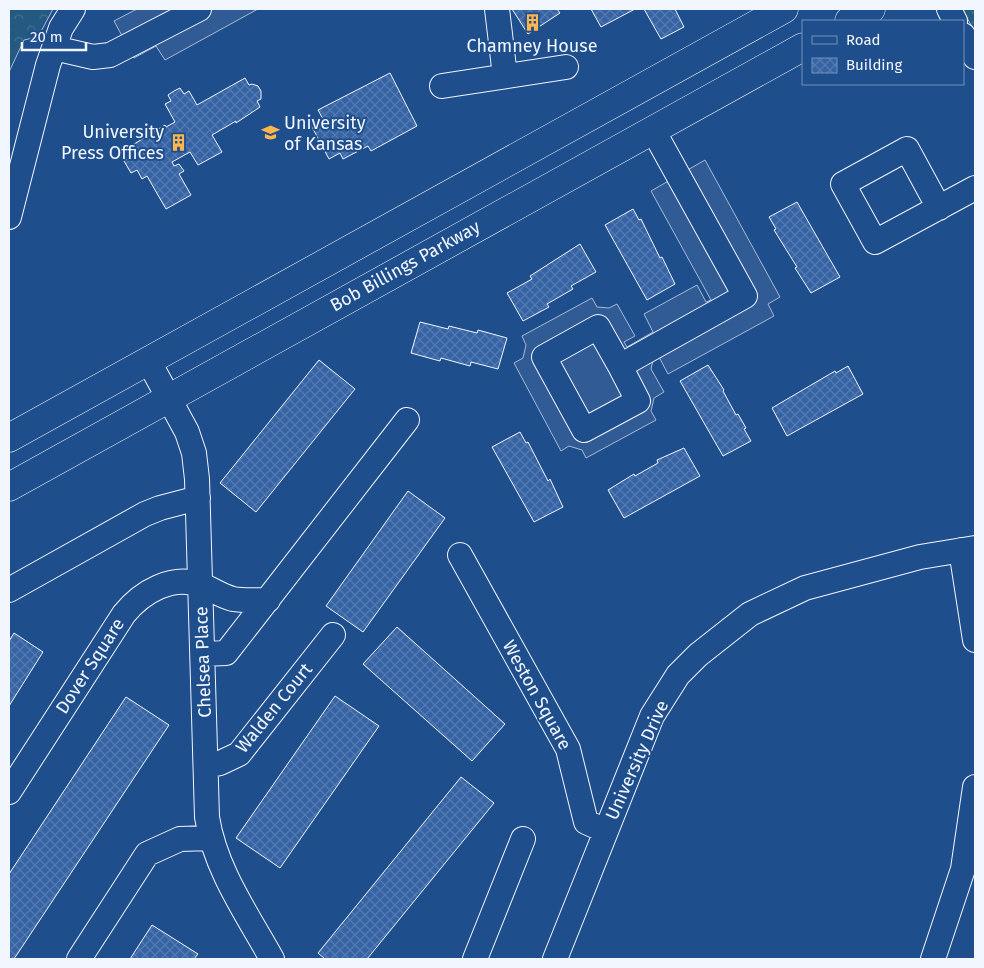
<svg xmlns="http://www.w3.org/2000/svg" width="984" height="968" viewBox="0 0 984 968" font-family="'Fira Sans',sans-serif">
	<style>
		.grass { fill: url(#grass-dots); stroke: #a8bbd7 }
		.forest { fill: url(#forest-crowns); stroke: #a8bbd7 }
		.parking { fill: #305b95; stroke: #a8bbd7 }
		.building { fill: url(#building-cross-hatch); stroke: #f2f6ff }
		.lines { fill: none; stroke-linecap: round; stroke-linejoin: round }
		.minor-casing { stroke: #f2f6ff; stroke-width: 26 }
		.major-casing { stroke: #f2f6ff; stroke-width: 29 }
		.minor { stroke: #1f4e8c; stroke-width: 24 }
		.major { stroke: #1f4e8c; stroke-width: 28 }
		.labels { text-anchor: middle; stroke-width: 4; stroke-linejoin: round; paint-order: stroke }
		.poi-label { font-size: 18px; fill: #f2f6ff; stroke: #1f4e8c }
		.street-label { font-size: 18px; fill: #f2f6ff; stroke: #1f4e8c }
	</style>
	<defs>
		<pattern id="grass-dots" width="8" height="8" patternUnits="userSpaceOnUse" patternTransform="scale(1.25)"><rect width="8" height="8" fill="#245a82"/><path d="M2 2h.1M6 6h.1" fill="none" stroke="#447295" stroke-width="1.8" stroke-linecap="round"/></pattern>
		<pattern id="forest-crowns" width="20" height="18" patternUnits="userSpaceOnUse" patternTransform="scale(1.25)"><rect width="20" height="18" fill="#245a82"/><path d="M2 6a3 3 0 1 1 6 0M12 15a3 3 0 1 1 6 0" fill="none" stroke="#447295"/></pattern>
		<pattern id="building-cross-hatch" width="8" height="8" patternUnits="userSpaceOnUse" patternTransform="scale(1.25)"><rect width="8" height="8" fill="#3563a3"/><path d="M0 0l8 8M0 8l8-8" fill="none" stroke="#537ab1"/></pattern>
	</defs>
	<rect width="100%" height="100%" fill="#1f4e8c"/>
	<path class="grass" d="M962,9H975V32Z"/>
	<path class="forest" d="M9,9H53L38,37L24,40L9,72Z"/>
	<path class="parking" d="M137,9H258L165,60L156,46L134,58L114,21Z
		M705,160L780,297L768,304L774,316L668,374L659,357L653,360L651,369L664,392L654,398L651,411L656,420L586,458L582,450L569,446L561,451L514,363L523,358L526,345L522,336L592,298L597,307L609,308L617,304L635,336L624,342L627,347L653,332L644,314L697,285L706,302L711,300L651,191Z"/>
	<path class="building" d="M512,9H557L560,13L528,34Z
		M591,9H635L601,27Z
		M644,9H675L684,27L661,39Z
		M390,73L417,126L371,151L368,146L343,159L340,153L329,159L311,125L323,119L318,110Z
		M245,78L249,85L252,84L258,86L261,91V99L257,101L260,107L236,123V121L212,135L222,152L198,165L190,152L172,162L174,166L179,164L184,171L179,174L191,195L166,209L147,176L142,179L137,170L131,173L124,161L130,157L126,149L165,125L166,127L175,122L165,104L171,101L168,95L174,91L180,88L184,94L189,91L197,105Z
		M797,202L840,277L811,293L795,268L797,267L774,230L776,229L769,217Z
		M633,209L639,220L641,219L660,258L662,257L675,284L647,300L605,225Z
		M580,244L596,272L571,286L573,289L547,304L549,307L523,321L507,293L532,279L530,276Z
		M420,322L448,329L449,326L477,333L478,330L507,338L498,369L471,362L470,366L441,358L440,361L411,353Z
		M319,360L355,389L256,512L220,483Z
		M708,365L724,390L723,391L736,415L738,414L746,428L744,429L751,441L723,456L680,381Z
		M848,366L863,394L787,436L772,408L835,371L836,373Z
		M520,432L526,443L528,442L548,481L550,479L563,507L534,522L492,447Z
		M684,448L700,476L624,518L608,490L634,474L635,476L658,463L657,460Z
		M408,491L445,518L363,632L326,606Z
		M397,627L505,724L472,761L363,664Z
		M14,633L43,652L9,706V641Z
		M335,696L379,726L280,868L236,838Z
		M126,697L169,725L14,959H9V874Z
		M461,777L494,803L367,959H325L318,953Z
		M152,925L198,954L194,959H130Z"/>
	<g class="lines">
		<defs>
			<path id="minor" d="M497,9L505,76
				M949,9L955,21
				M963,35L975,57
				M54,48L93,57L110,55L199,9
				M442,86L566,67
				M939,208L907,149L843,184L875,242L975,188
				M9,217L48,65L61,28L73,9
				M148,360L187,432L194,453L197,479L207,817C215,869 247,914 272,959
				M620,366L638,401L584,430L544,357L598,327L620,366L745,296L653,130
				M961,550L975,640
				M460,555L568,749L586,822L606,831
				M9,590L145,514L160,508L198,498
				M203,654L226,653L407,420
				M206,766L220,763L239,754L333,635
				M9,792L124,614C142,592 172,574 201,585C212,589 221,596 233,599C244,601 256,600 268,600
				M79,959L147,854L180,839L210,838
				M475,959L523,839
				M555,959L652,716L678,675L698,655L750,614L805,588L920,557L975,548
				M933,959L963,869L975,787"/>
			<path id="major" d="M849,21L871,9
				M9,438L784,9
				M9,487L803,47"/>
		</defs>
		<use href="#minor" class="minor-casing"/>
		<use href="#major" class="major-casing"/>
		<use href="#minor" class="minor"/>
		<use href="#major" class="major"/>
	</g>
	<defs>
		<symbol id="building-bare" viewBox="-9 -9 18 18"><path d="M-4-6H4V6H1V3H-1V6H-4ZM-2.5-4.3h1.7v1.8h-1.7ZM.8-4.3h1.7v1.8H.8ZM-2.5-1h1.7V.8h-1.7ZM.8-1h1.7V.8H.8Z" fill="#ffb74d" stroke="#1f4e8c" stroke-width="2.5" paint-order="stroke"/></symbol>
		<symbol id="university-bare" viewBox="-9 -9 18 18"><path d="M0-5L7-2L0 1L-7-2ZM-4 1L0 2.5L4 1V4Q0 6-4 4Z" fill="#ffb74d" stroke="#1f4e8c" stroke-width="2.5" paint-order="stroke"/></symbol>
	</defs>
	<g fill-rule="evenodd">
		<use href="#building-bare" x="520" y="10" width="25" height="25"/>
		<use href="#university-bare" x="258" y="120" width="25" height="25"/>
		<use href="#building-bare" x="166" y="130" width="25" height="25"/>
	</g>
	<g class="labels">
		<g class="poi-label">
			<text x="532" y="52">Chamney House</text>
			<text x="284" y="129" text-anchor="start">University<tspan x="284" dy="21">of Kansas</tspan></text>
			<text x="164" y="138" text-anchor="end">University<tspan x="164" dy="21">Press Offices</tspan></text>
		</g>
		<g class="street-label">
			<text transform="translate(405 266) rotate(-29)" y="6">Bob Billings Parkway</text>
			<text transform="translate(203 662) rotate(-92)" y="6">Chelsea Place</text>
			<text transform="translate(90 666) rotate(-57)" y="6">Dover Square</text>
			<text transform="translate(537 695) rotate(61)" y="6">Weston Square</text>
			<text transform="translate(274 708) rotate(-51)" y="6">Walden Court</text>
			<text transform="translate(637 760) rotate(-66)" y="6">University Drive</text>
		</g>
	</g>
	<rect width="984" height="968" fill="none" stroke="#f2f6ff" stroke-width="20"/>
	<rect x="802" y="20" width="162" height="65" fill="#1f4e8c" stroke="#7391ba"/>
	<rect x="812" y="36" width="25" height="8" fill="#1f4e8c" stroke="#7391ba"/>
	<text x="846" y="45" font-size="15" fill="#f2f6ff">Road</text>
	<rect x="812" y="58" width="25" height="15" fill="url(#building-cross-hatch)" stroke="#7391ba"/>
	<text x="846" y="70" font-size="15" fill="#f2f6ff">Building</text>
	<path d="M22 42v8h64v-8" fill="none" stroke="#f2f6ff" stroke-width="2.5"/>
	<text x="30" y="42" font-size="15" fill="#f2f6ff" stroke="#1f4e8c" stroke-width="4" paint-order="stroke">20 m</text>
</svg>
